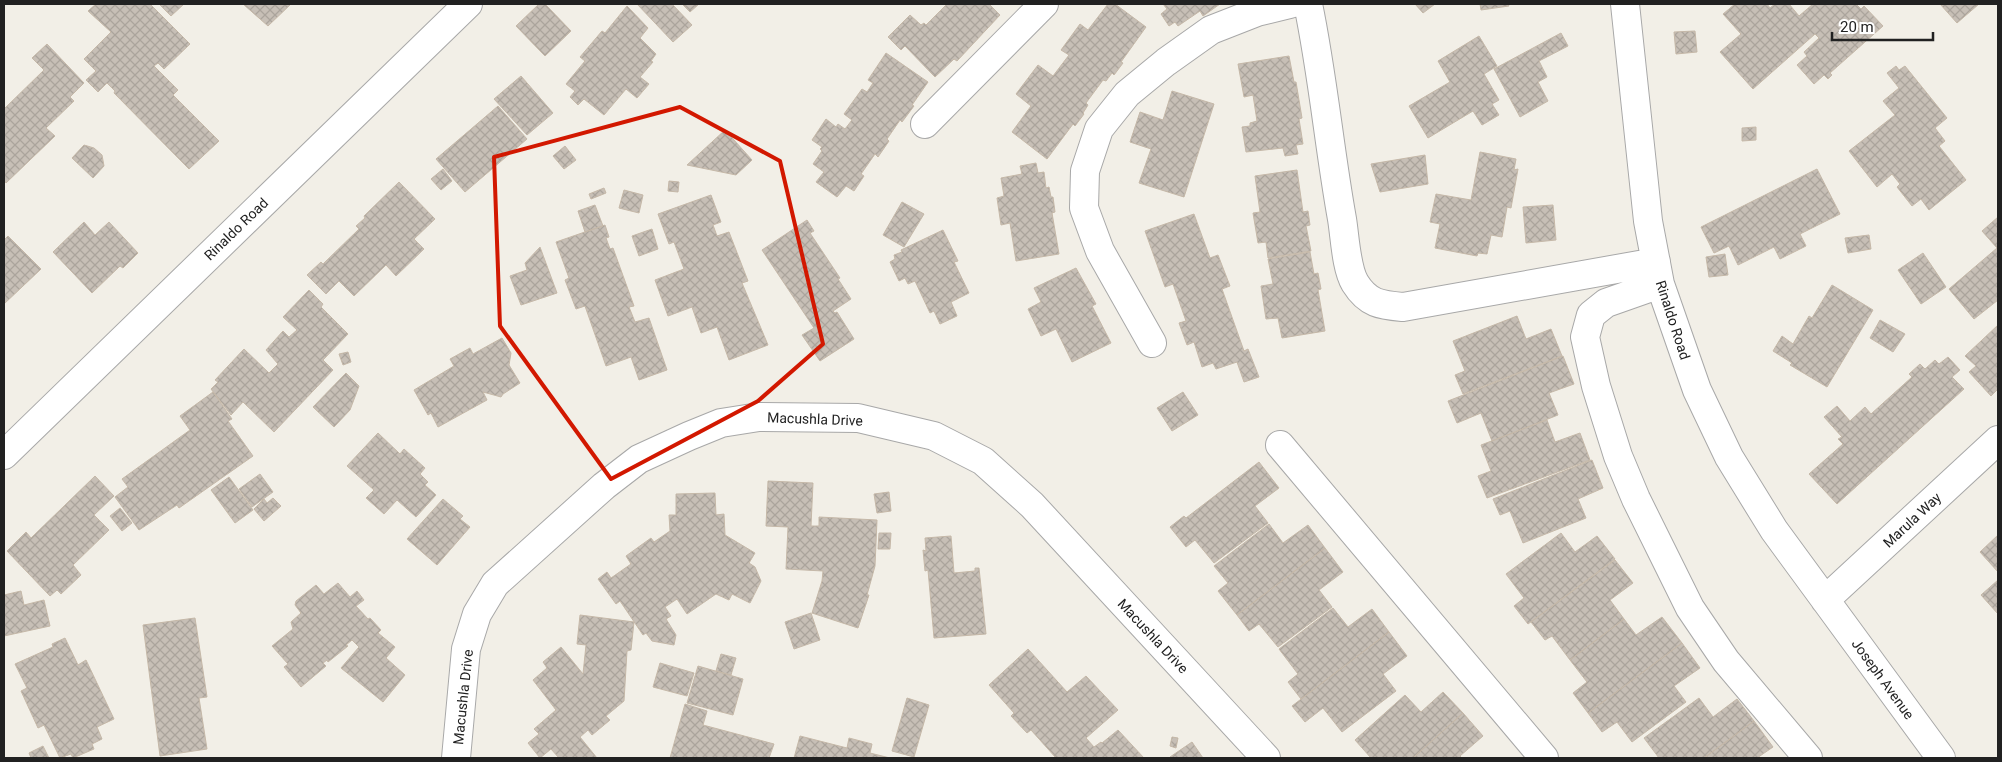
<svg xmlns="http://www.w3.org/2000/svg" width="2002" height="762" viewBox="0 0 2002 762" font-family="Roboto,sans-serif">
	<style>
		.building { fill: url(#building-cross-hatch); stroke: #c5b8a8 }
		.lines { fill: none; stroke-linecap: round; stroke-linejoin: round }
		.minor-casing { stroke: #a8a8a8; stroke-width: 30 }
		.minor { stroke: #fff; stroke-width: 28 }
		.marked { fill: none; stroke: #d21800; stroke-width: 4; stroke-linejoin: round }
		.labels { text-anchor: middle; stroke-width: 4.5; stroke-linejoin: round; paint-order: stroke }
		.street-label { font-size: 14px; fill: #212121; stroke: #fff }
	</style>
	<defs>
		<pattern id="building-cross-hatch" width="8" height="8" patternUnits="userSpaceOnUse" patternTransform="scale(1.25)"><rect width="8" height="8" fill="#c7bfb6"/><path d="M0 0l8 8M0 8l8-8" fill="none" stroke="#aba49c"/></pattern>
	</defs>
	<rect width="100%" height="100%" fill="#f2efe7"/>
	<path class="building" d="M96,4H150L190,44L164,69L158,63L154,66L178,90L173,95L219,141L189,169L114,93L115,91L107,83L98,92L86,80L96,71L84,59L111,32L88,11Z
		M159,4H184L171,16Z
		M243,4H291L268,26Z
		M539,4H545L571,31L545,56L516,26Z
		M637,4H672L692,25L673,42Z
		M682,4H699L690,12Z
		M947,4H989L1000,15L957,61L954,59L935,77L905,46L901,50L888,37L910,15L921,25L924,23L926,25Z
		M1108,4H1115L1146,27L1121,62L1123,63L1114,75L1112,73L1106,81L1103,80L1086,103L1088,105L1083,113L1084,114L1075,126L1073,124L1047,159L1012,132L1031,106L1016,94L1038,65L1053,76L1069,55L1061,50L1080,24L1088,30Z
		M1163,4H1220L1203,16L1200,11L1178,26L1175,22L1169,26L1161,14L1167,9Z
		M1415,4H1435L1423,13Z
		M1480,4H1508L1509,6L1481,10Z
		M1735,4H1767L1770,8L1775,4H1789L1799,16L1813,4H1856L1861,9L1864,6L1883,26L1830,73L1832,75L1828,79L1824,75L1814,84L1797,65L1807,56L1804,52L1819,38L1815,34L1753,89L1720,52L1741,34L1723,14Z
		M1940,4H1979L1957,23Z
		M627,6L648,28L640,38L656,54L651,61L653,62L640,77L649,84L637,98L626,89L604,115L584,99L578,105L570,97L575,91L566,84L585,61L580,57L602,31L605,33Z
		M1695,31L1697,52L1676,54L1674,32Z
		M1561,33L1568,46L1539,61L1547,77L1538,82L1548,101L1520,117L1494,69Z
		M1479,36L1497,66L1484,74L1499,100L1492,104L1499,115L1482,125L1473,111L1428,138L1409,106L1450,82L1438,61Z
		M47,44L84,83L70,97L74,101L46,128L55,136L6,183L4,180V109L44,70L32,58Z
		M886,53L928,82L912,105L914,106L902,122L900,120L887,139L889,141L878,157L875,154L861,174L864,176L854,191L846,186L837,197L816,182L824,172L813,164L822,151L820,149L822,147L812,140L826,119L836,127L838,124L845,129L852,120L844,114L862,89L867,92L873,83L868,80Z
		M1289,56L1294,82H1296L1302,118L1299,119L1303,144L1296,145L1298,154L1285,156L1283,148L1246,152L1242,127L1250,126V123L1257,121L1253,95L1244,97L1238,64Z
		M1896,66L1899,70L1905,66L1947,118L1935,128L1945,141L1939,146L1966,180L1929,210L1921,199L1912,206L1897,187L1900,184L1892,174L1877,187L1849,151L1895,115L1883,101L1899,88L1887,73Z
		M521,76L553,113L527,135L494,99Z
		M1172,91L1214,104L1184,197L1139,183L1151,149L1130,142L1140,112L1163,120Z
		M498,106L527,139L465,192L436,159Z
		M1756,127V140L1742,141V128Z
		M725,130L752,160L736,175L687,165Z
		M84,145L94,148L102,155L104,166L93,178L72,158Z
		M565,146L576,160L564,169L553,156Z
		M1480,152L1516,159L1514,170L1518,169L1511,208L1507,207L1502,237L1491,235L1487,254L1478,253L1477,256L1435,248L1440,224L1430,222L1436,194L1471,200Z
		M1425,155L1428,184L1380,192L1371,164Z
		M1036,163L1038,173L1044,172L1046,188L1049,187L1051,197H1053L1055,212L1052,213L1059,254L1016,261L1010,223L1001,225L997,198L1004,196L1001,178L1022,174L1020,166Z
		M443,169L452,181L441,190L431,179Z
		M1817,169L1840,214L1800,234L1806,246L1780,259L1774,247L1738,265L1729,246L1714,253L1701,227Z
		M1297,170L1303,212L1308,211L1310,225L1306,226L1311,251L1268,258L1266,242L1258,243L1253,213L1260,212L1255,176Z
		M669,181L679,182L678,192L668,191Z
		M399,182L435,219L414,239L424,249L396,276L386,265L354,296L339,281L326,294L307,275L321,262L323,264L359,229L356,226L365,218L364,216Z
		M604,188L606,193L591,199L589,194Z
		M624,190L643,195L639,213L619,208Z
		M711,195L721,222L713,225L717,236L729,232L748,281L742,283L768,345L729,360L717,327L701,333L692,307L668,316L655,280L684,269L674,242L669,244L658,214Z
		M902,202L924,214L904,247L883,235Z
		M595,205L603,226L585,232L578,211Z
		M1553,205L1556,240L1526,243L1523,207Z
		M1194,214L1210,258L1218,255L1230,286L1222,289L1244,351L1248,349L1259,377L1244,382L1237,362L1216,369L1213,363L1202,367L1194,342L1187,345L1179,323L1186,321L1173,284L1165,287L1145,231Z
		M1998,217V300L1974,319L1949,289L1997,248L1982,231Z
		M807,220L814,231L810,233L840,278L838,279L851,299L833,311L835,313L837,312L854,339L820,361L802,335L814,328L762,250Z
		M84,222L95,235L109,222L138,253L123,268L120,266L92,293L53,252Z
		M605,225L609,237L606,238L610,249L613,248L634,306L629,307L635,322L649,318L667,370L639,380L631,357L606,366L585,306L576,309L565,280L569,278L556,242Z
		M652,229L658,249L639,256L632,236Z
		M943,230L958,261L954,262L969,293L951,302L957,316L940,324L934,311L930,313L915,281L908,284L905,278L899,281L890,262L895,259L894,255L902,252L901,250Z
		M1869,235L1871,249L1848,253L1845,238Z
		M8,236L41,269L4,304V240Z
		M540,247L557,293L521,305L510,276L527,270L525,263Z
		M1310,252L1314,274L1318,273L1321,289L1318,290L1325,331L1282,338L1278,318L1266,319L1261,286L1273,284L1268,259Z
		M1923,253L1946,287L1921,304L1898,270Z
		M1725,254L1728,275L1709,277L1706,257Z
		M1076,268L1096,304L1092,306L1111,343L1072,362L1056,329L1041,336L1028,309L1041,302L1034,288Z
		M1832,285L1873,310L1827,387L1790,365L1792,363L1773,351L1782,336L1793,344L1809,316L1812,318Z
		M309,290L323,304L321,307L348,334L323,360L333,370L274,432L243,402L231,415L211,389L218,382L215,380L244,349L269,373L278,364L266,350L283,331L289,337L297,330L283,317Z
		M1517,316L1526,339L1551,329L1562,356L1463,394L1455,375L1465,371L1453,341Z
		M1880,320L1905,334L1893,352L1870,338Z
		M1998,325V389L1991,396L1969,372L1976,366L1965,356Z
		M502,338L511,353L509,365L520,383L503,394L501,397L483,392L487,400L438,427L431,413L428,415L414,390L454,366L450,359L470,348L473,354Z
		M348,352L351,362L343,365L339,354Z
		M1563,356L1574,384L1549,393L1558,415L1492,441L1481,413L1457,423L1448,401Z
		M1948,357L1960,370L1952,377L1964,389L1837,504L1809,474L1843,444L1838,439L1842,437L1824,417L1837,406L1850,421L1865,407L1871,414L1912,377L1909,374L1920,364L1925,369L1935,360L1939,364Z
		M346,373L359,386L350,410L334,427L313,407Z
		M213,392L232,419L228,421L253,456L179,508L177,505L139,530L115,497L128,487L122,479L190,430L180,416Z
		M1183,392L1198,415L1172,431L1157,408Z
		M1547,420L1555,442L1580,433L1590,460L1487,498L1478,476L1491,471L1481,445Z
		M378,433L400,454L404,449L425,468L420,474L428,482L425,485L436,495L416,517L397,500L384,514L366,498L374,490L347,466Z
		M1592,460L1603,488L1578,499L1586,518L1523,543L1510,511L1500,515L1493,499Z
		M1259,462L1279,488L1255,506L1268,523L1214,563L1195,540L1186,547L1170,527L1184,516L1186,518Z
		M260,474L273,492L252,507L239,489Z
		M95,476L114,496L94,515L109,530L73,565L81,575L61,594L57,590L50,596L7,551L26,532L31,538Z
		M229,477L253,510L235,523L211,490Z
		M768,481L813,483L811,526H819V517L877,520L875,566L867,595H869L858,628L812,613L822,581L823,571L786,569L788,527L766,526Z
		M889,492L891,511L877,513L874,494Z
		M715,493L716,515L724,514L725,535L755,553L749,563L755,567L761,581L750,603L732,594L729,600L716,594L687,614L677,599L665,607L671,616L666,619L676,635L674,645L652,641L646,633L643,635L620,601L616,604L598,579L607,572L611,578L631,564L626,556L651,538L654,542L670,531L669,515H676V494Z
		M273,498L281,506L264,521L254,509L264,499L267,503Z
		M443,499L463,516L460,519L470,527L437,565L407,539Z
		M120,508L132,523L122,531L110,516Z
		M1269,524L1283,543L1308,525L1325,548L1237,615L1218,591L1228,583L1214,566Z
		M879,533H891L890,549H878Z
		M1561,533L1575,552L1597,536L1615,559L1528,624L1514,606L1524,598L1506,574Z
		M1998,535V572L1980,552Z
		M951,536L954,573L975,571V568H979L986,634L934,638L928,570L925,571L923,550L926,551L925,538Z
		M1325,548L1343,572L1319,590L1332,607L1278,647L1259,624L1249,631L1237,615Z
		M1615,560L1633,583L1610,600L1624,619L1570,660L1552,636L1545,640L1531,622Z
		M1998,580V614L1981,595Z
		M338,583L350,597L357,591L364,600L356,606L368,619L370,618L381,630L378,633L395,647L386,658L405,675L383,702L341,668L359,647L352,640L346,645L348,646L328,662L327,660L323,663L326,666L301,687L284,667L288,664L272,646L293,629L291,622L301,613L295,605L296,601L316,585L324,594Z
		M21,591L24,605L44,600L50,626L4,636V595Z
		M1333,608L1348,627L1372,609L1389,632L1301,699L1288,682L1298,674L1279,649Z
		M811,613L820,640L794,649L785,622Z
		M580,615L634,622L631,650L627,651L624,701L606,716L610,720L592,735L588,730L580,737L597,758H559L551,749L540,758L528,743L539,734L534,729L556,710L533,680L547,668L543,662L561,647L583,674L586,645L577,644Z
		M1662,617L1682,643L1588,713L1573,693L1587,682L1570,660L1624,619L1636,635Z
		M195,618L207,697L199,698L207,749L160,756L143,625Z
		M1389,632L1407,656L1383,674L1396,691L1342,732L1323,708L1305,722L1292,706Z
		M65,638L78,665L86,660L114,719L97,727L102,739L92,744L94,749L73,758L71,754L60,758L44,725L38,728L21,691L27,688L15,664L53,647L52,644Z
		M1682,643L1700,668L1674,686L1686,702L1632,742L1617,722L1602,732L1588,713Z
		M1028,649L1067,692L1086,676L1118,710L1086,738L1094,747L1101,742L1102,743L1118,730L1144,758H1056L1031,730L1027,733L1011,716L1014,713L989,685Z
		M721,654L736,658L731,675L716,671Z
		M660,663L694,673L687,696L653,687Z
		M698,666L743,679L733,715L687,703Z
		M1443,692L1463,713L1413,758H1371L1355,740L1405,695L1421,712Z
		M907,698L929,705L914,757L892,751Z
		M1699,698L1713,717L1737,699L1754,721L1704,758H1659L1644,738Z
		M685,704L707,711L703,725L774,744L769,758H670Z
		M1463,713L1483,736L1460,756L1462,758H1413Z
		M1754,721L1773,747L1757,758H1704Z
		M800,736L847,748L849,738L872,744L870,753L890,758H794Z
		M1172,737L1178,738L1176,748L1170,746Z
		M1192,742L1203,758H1171L1170,757Z
		M43,746L49,758H31L29,753Z"/>
	<g class="lines">
		<defs>
			<path id="minor" d="M1308,4C1323,76 1329,147 1342,219C1345,237 1346,268 1355,283C1368,304 1381,305 1403,307L1656,262
				M1625,4L1648,221L1660,284L1697,390L1729,457L1774,530L1941,758
				M925,124L1044,4
				M1660,284L1606,303L1591,315L1585,337L1596,386L1618,456L1636,499L1690,608L1726,661L1808,758
				M1152,343L1100,251L1084,208L1085,171L1099,129L1127,94L1166,62L1211,30L1257,12L1290,4
				M1280,445L1544,758
				M4,455L468,4
				M1825,600L1998,440
				M456,758L466,649L477,614L495,584L604,486L639,459L689,436L721,423L759,417L858,418L934,436L983,461L1032,505L1266,758"/>
		</defs>
		<use href="#minor" class="minor-casing"/>
		<use href="#minor" class="minor"/>
	</g>
	<path class="marked" d="M680,107L780,161L823,344L758,401L611,479L500,326L494,157Z"/>
	<g class="labels">
		<g class="street-label">
			<text transform="translate(236 229) rotate(-44)" y="5">Rinaldo Road</text>
			<text transform="translate(1673 320) rotate(72)" y="5">Rinaldo Road</text>
			<text transform="translate(815 419) rotate(2)" y="5">Macushla Drive</text>
			<text transform="translate(1912 520) rotate(-43)" y="5">Marula Way</text>
			<text transform="translate(1153 636) rotate(47)" y="5">Macushla Drive</text>
			<text transform="translate(1883 679) rotate(54)" y="5">Joseph Avenue</text>
			<text transform="translate(463 697) rotate(-84)" y="5">Macushla Drive</text>
		</g>
	</g>
	<rect width="2002" height="762" fill="none" stroke="#212121" stroke-width="10"/>
	<path d="M1832 32v8h101v-8" fill="none" stroke="#212121" stroke-width="2.5"/>
	<text x="1840" y="32" font-size="15" fill="#212121" stroke="#ffffff" stroke-width="4" paint-order="stroke">20 m</text>
</svg>
